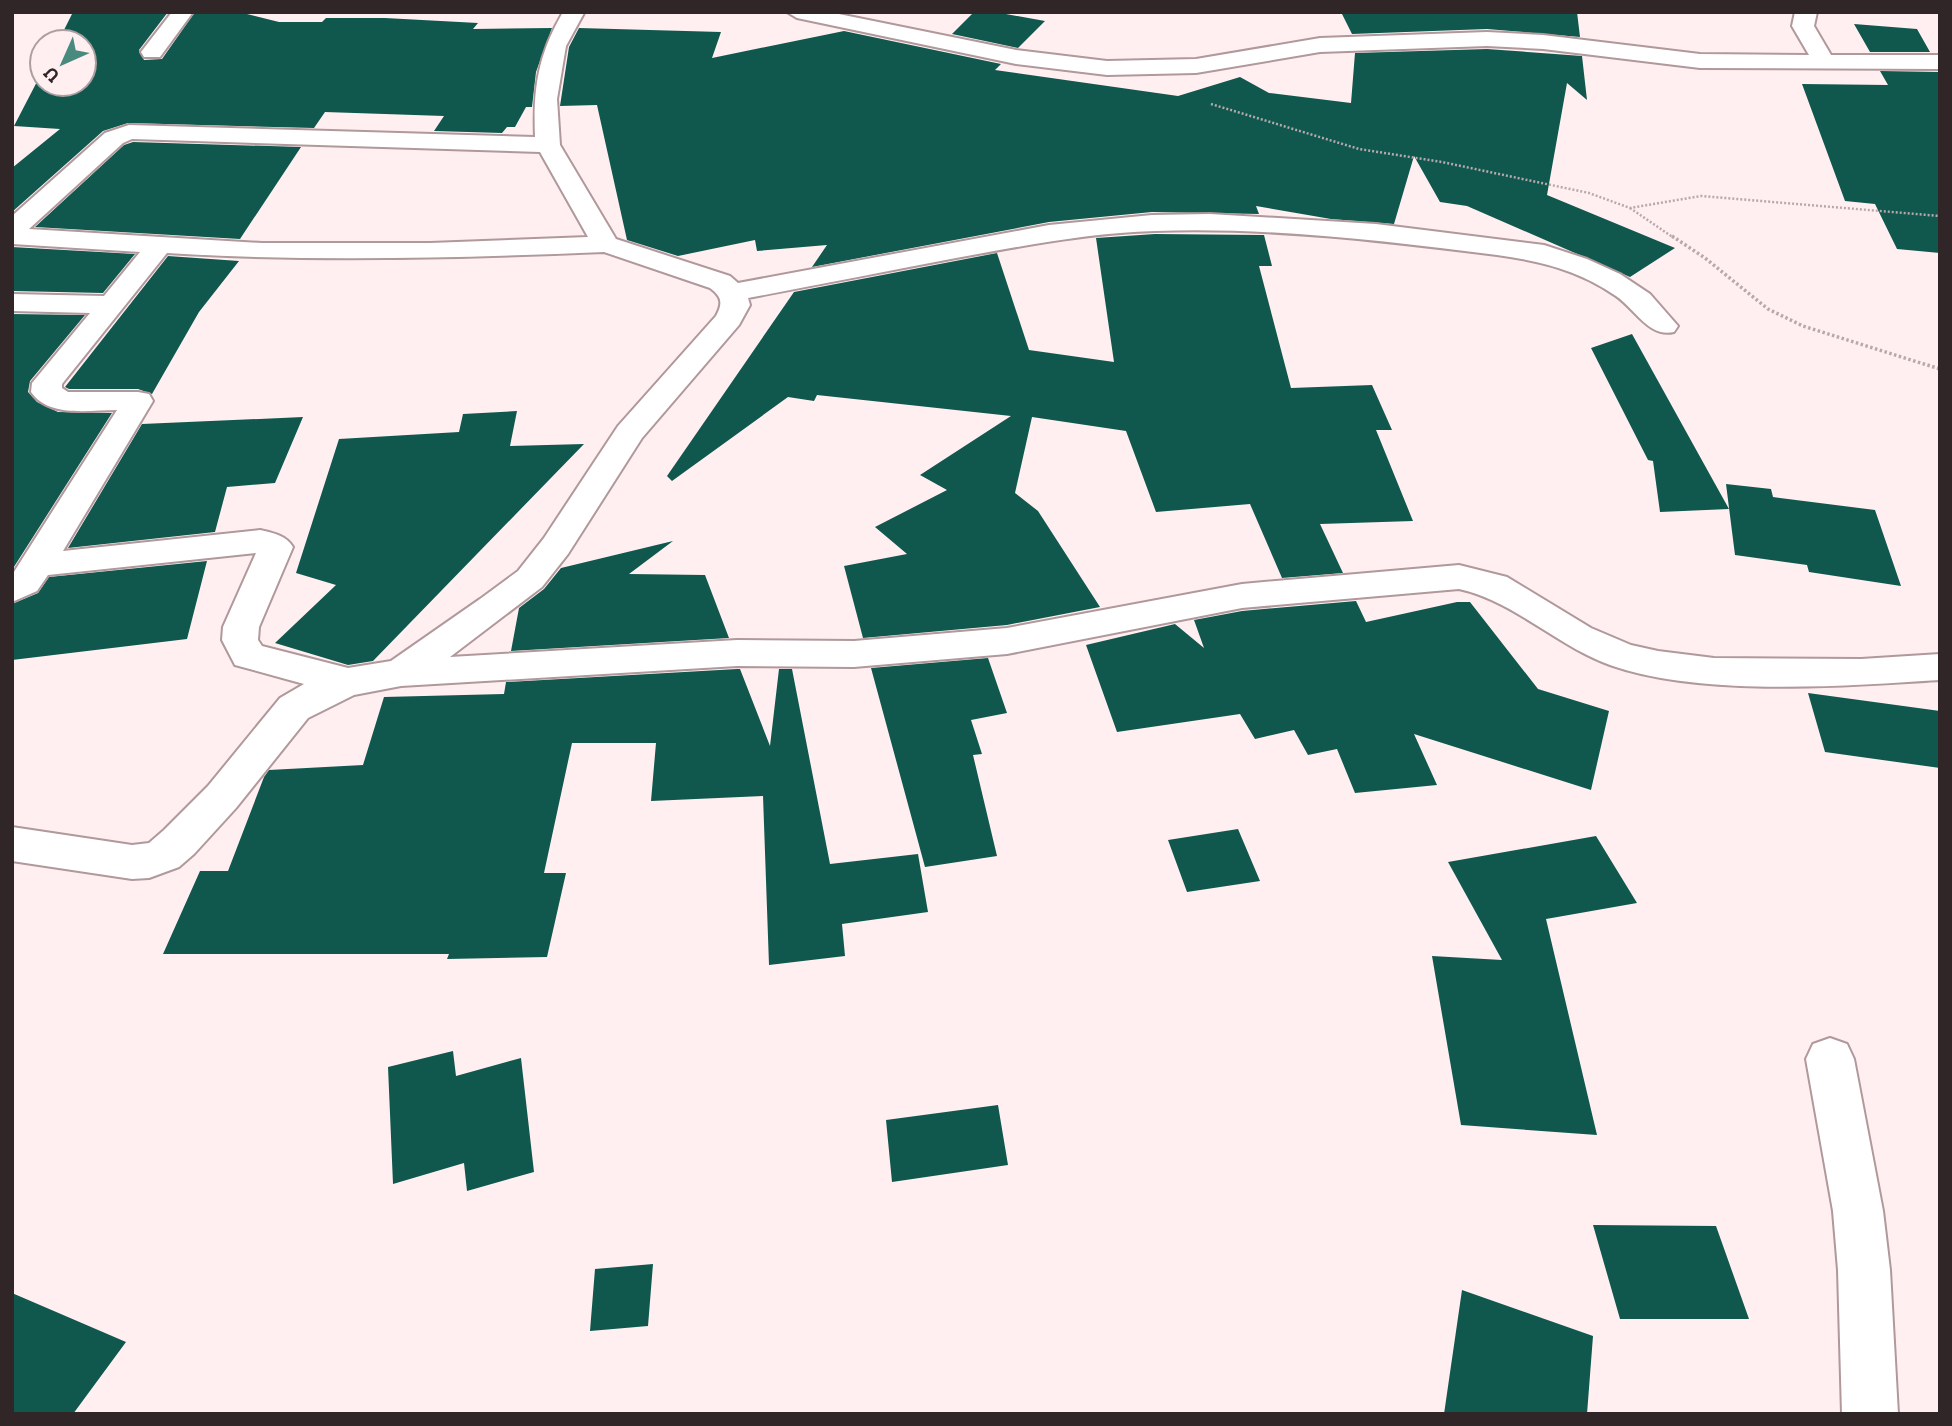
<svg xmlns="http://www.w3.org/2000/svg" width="1952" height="1426" viewBox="0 0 1952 1426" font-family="'Zilla Slab',serif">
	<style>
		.building { fill: #10584d }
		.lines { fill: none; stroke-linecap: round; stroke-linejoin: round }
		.minor-casing { stroke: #b0989b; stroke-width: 4 }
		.path-far1 { stroke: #b7a9ab; stroke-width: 2.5; stroke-dasharray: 2 2; stroke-linecap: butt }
		.path { stroke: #b7a9ab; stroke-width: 3.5; stroke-dasharray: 2.5 2.5; stroke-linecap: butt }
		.minor { fill: #fff; fill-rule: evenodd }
	</style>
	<rect width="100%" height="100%" fill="#ffeff1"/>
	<path class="building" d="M73,12H168L139,50L144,60L162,59L195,12H239L279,22H322L326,18H385L478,23L473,29L552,28L536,72L532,107H526L515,127H507L502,133L434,131L444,116L325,112L314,128L128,123L103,131L12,212V168L60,129L14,126L42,72V84H84V42H58Z
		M974,12H995L1045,21L1018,48L952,34Z
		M1341,12H1577L1580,37L1487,29L1352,34Z
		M1854,24L1917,29L1930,52H1870Z
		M579,28L721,32L712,58L844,31L1001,64L995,70L1178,96L1240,77L1269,93L1351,103L1355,53L1487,49L1582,56L1587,100L1567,83L1547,195L1675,248L1630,277L1467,206L1440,202L1414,156L1394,224L1331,219L1256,206L1259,214L1152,212L1049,222L812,267L827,245L757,251L755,240L678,256L627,240L597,105L560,106L569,47Z
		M1880,71L1940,72V253L1897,249L1875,204L1845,201L1802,84L1888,85Z
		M133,142L301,147L240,239L35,227L124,145Z
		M1155,234L1264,235L1272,266H1259L1291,388L1372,385L1392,430H1376L1413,521L1320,524L1343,573L1282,578L1250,504L1156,512L1126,431L1032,417L1015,493L1038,511L1100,607L1007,625L863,638L844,566L907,554L875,527L947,490L920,475L1011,416L817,395L814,401L788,397L672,481L667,476L794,292L997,253L1029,350L1114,362L1096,238Z
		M12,247L135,254L103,293L12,291Z
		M168,256L239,261L199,312L152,394L138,389H69L65,387Z
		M12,314L85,315L30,381L28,392L37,402L58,412L112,413L12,570Z
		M1632,334L1704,464L1729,509L1660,512L1653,461L1648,460L1591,348Z
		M517,411L510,446L584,444L373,661L348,665L275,643L336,585L296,573L339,439L459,432L463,414Z
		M303,417L275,483L227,487L215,532L68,548L142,424Z
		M1726,484L1771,489L1773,497L1875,510L1901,586L1809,572L1807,565L1735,555Z
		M673,541L629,574L705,575L729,638L511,651L519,608L544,589L561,568Z
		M207,561L187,639L12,660V604L38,593L49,577Z
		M1356,601L1366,622L1457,602H1470L1538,689L1609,711L1591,790L1414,734L1437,785L1355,793L1337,749L1308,755L1294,730L1255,739L1240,714L1117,732L1086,645L1175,624L1204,648L1194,620L1242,611Z
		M988,658L1007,713L971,720L982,754L973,755L997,856L925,867L871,668Z
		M737,669H740L770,746L779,669H792L830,864L918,854L928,912L842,924L845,956L769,965L763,796L651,801L656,743H572L544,873H566L547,957L447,959L449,954H163L200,871H228L264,777L269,770L363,765L384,697L504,694L506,682Z
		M1808,693L1940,711V768L1825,752Z
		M1238,829L1260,881L1187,892L1168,840Z
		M1596,836L1637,903L1546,919L1597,1135L1461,1125L1432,956L1502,960L1448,862Z
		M453,1051L456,1076L521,1058L534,1172L467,1191L464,1163L393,1184L388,1067Z
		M998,1105L1008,1165L892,1182L886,1120Z
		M1593,1225L1716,1226L1749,1319H1620Z
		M653,1264L648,1326L590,1331L595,1269Z
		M1462,1290L1593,1336L1587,1414H1444Z
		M12,1293L126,1342L73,1414H12Z"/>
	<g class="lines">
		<defs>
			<path id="minor" d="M172,12H193L160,57H144L141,52Z
				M563,12L584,13L566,46L557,99L560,145L616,239L730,276L738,283L1049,225L1152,215L1210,214L1376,224L1544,245L1587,259L1620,274L1650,294L1678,326L1674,332C1649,338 1635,309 1616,296C1579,270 1540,261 1497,255C1384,241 1269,227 1155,231C1088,233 1022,246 956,258C887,271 818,285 748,298L750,305L739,325L642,438L568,554L542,587L450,657L737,640L854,641L1007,628L1242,584L1459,565L1507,577L1591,628L1631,645L1658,651L1714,658L1861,659L1940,654V680C1844,686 1701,697 1610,665C1557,646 1514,601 1459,589L1242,608L1007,654L854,667L737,666L401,686L354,695L308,718L236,808L194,854L179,867L149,878L132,879L12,861V827L132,845L149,843L164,830L208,786L280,698L304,684L235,665L222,640L223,627L256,553L48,575L37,591L12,602V575L117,410C89,410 49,418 31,392L32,383L90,313L12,311V294L104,296L140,252L12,244V216L105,133L129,125L535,137C533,88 538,55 563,12ZM132,139L540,152L588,237L430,243H262L29,229L123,143ZM604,252L710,288C722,297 723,303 716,316L618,426L544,538L518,571L480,599L391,661L348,668L262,646L258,640L259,627L293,547C286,535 273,533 260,530L63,551L153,401L149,394L138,392H68L62,388V384L167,253C313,262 458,258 604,252Z
				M787,12H829L1016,50L1107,61L1196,59L1320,38L1487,32L1543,35L1700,54L1809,55L1792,26L1795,12H1817L1814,26L1831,55H1940V69L1700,68L1543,49L1487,46L1320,52L1196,73L1107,75L1016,64L797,18Z
				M1830,1038L1847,1044L1854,1059L1883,1211L1890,1270L1898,1414H1842L1838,1270L1833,1211L1806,1059L1813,1044Z"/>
		</defs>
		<use href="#minor" class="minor-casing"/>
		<path class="path-far1" d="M1211,104L1359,149L1442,162L1589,193L1630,208L1701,196L1940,216
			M1630,208L1674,238"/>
		<path class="path" d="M1672,236L1705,258L1768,309L1803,326L1940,369"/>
		<use href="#minor" class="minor"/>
	</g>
	<rect width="1952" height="1426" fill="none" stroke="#302628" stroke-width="28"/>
	<g transform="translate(63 63) rotate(225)"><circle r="33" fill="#ffeff1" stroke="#ac9fa1" stroke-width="2"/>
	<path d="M0-5L12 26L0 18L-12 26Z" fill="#488b7e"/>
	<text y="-10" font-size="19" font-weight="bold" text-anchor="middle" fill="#302628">U</text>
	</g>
</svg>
